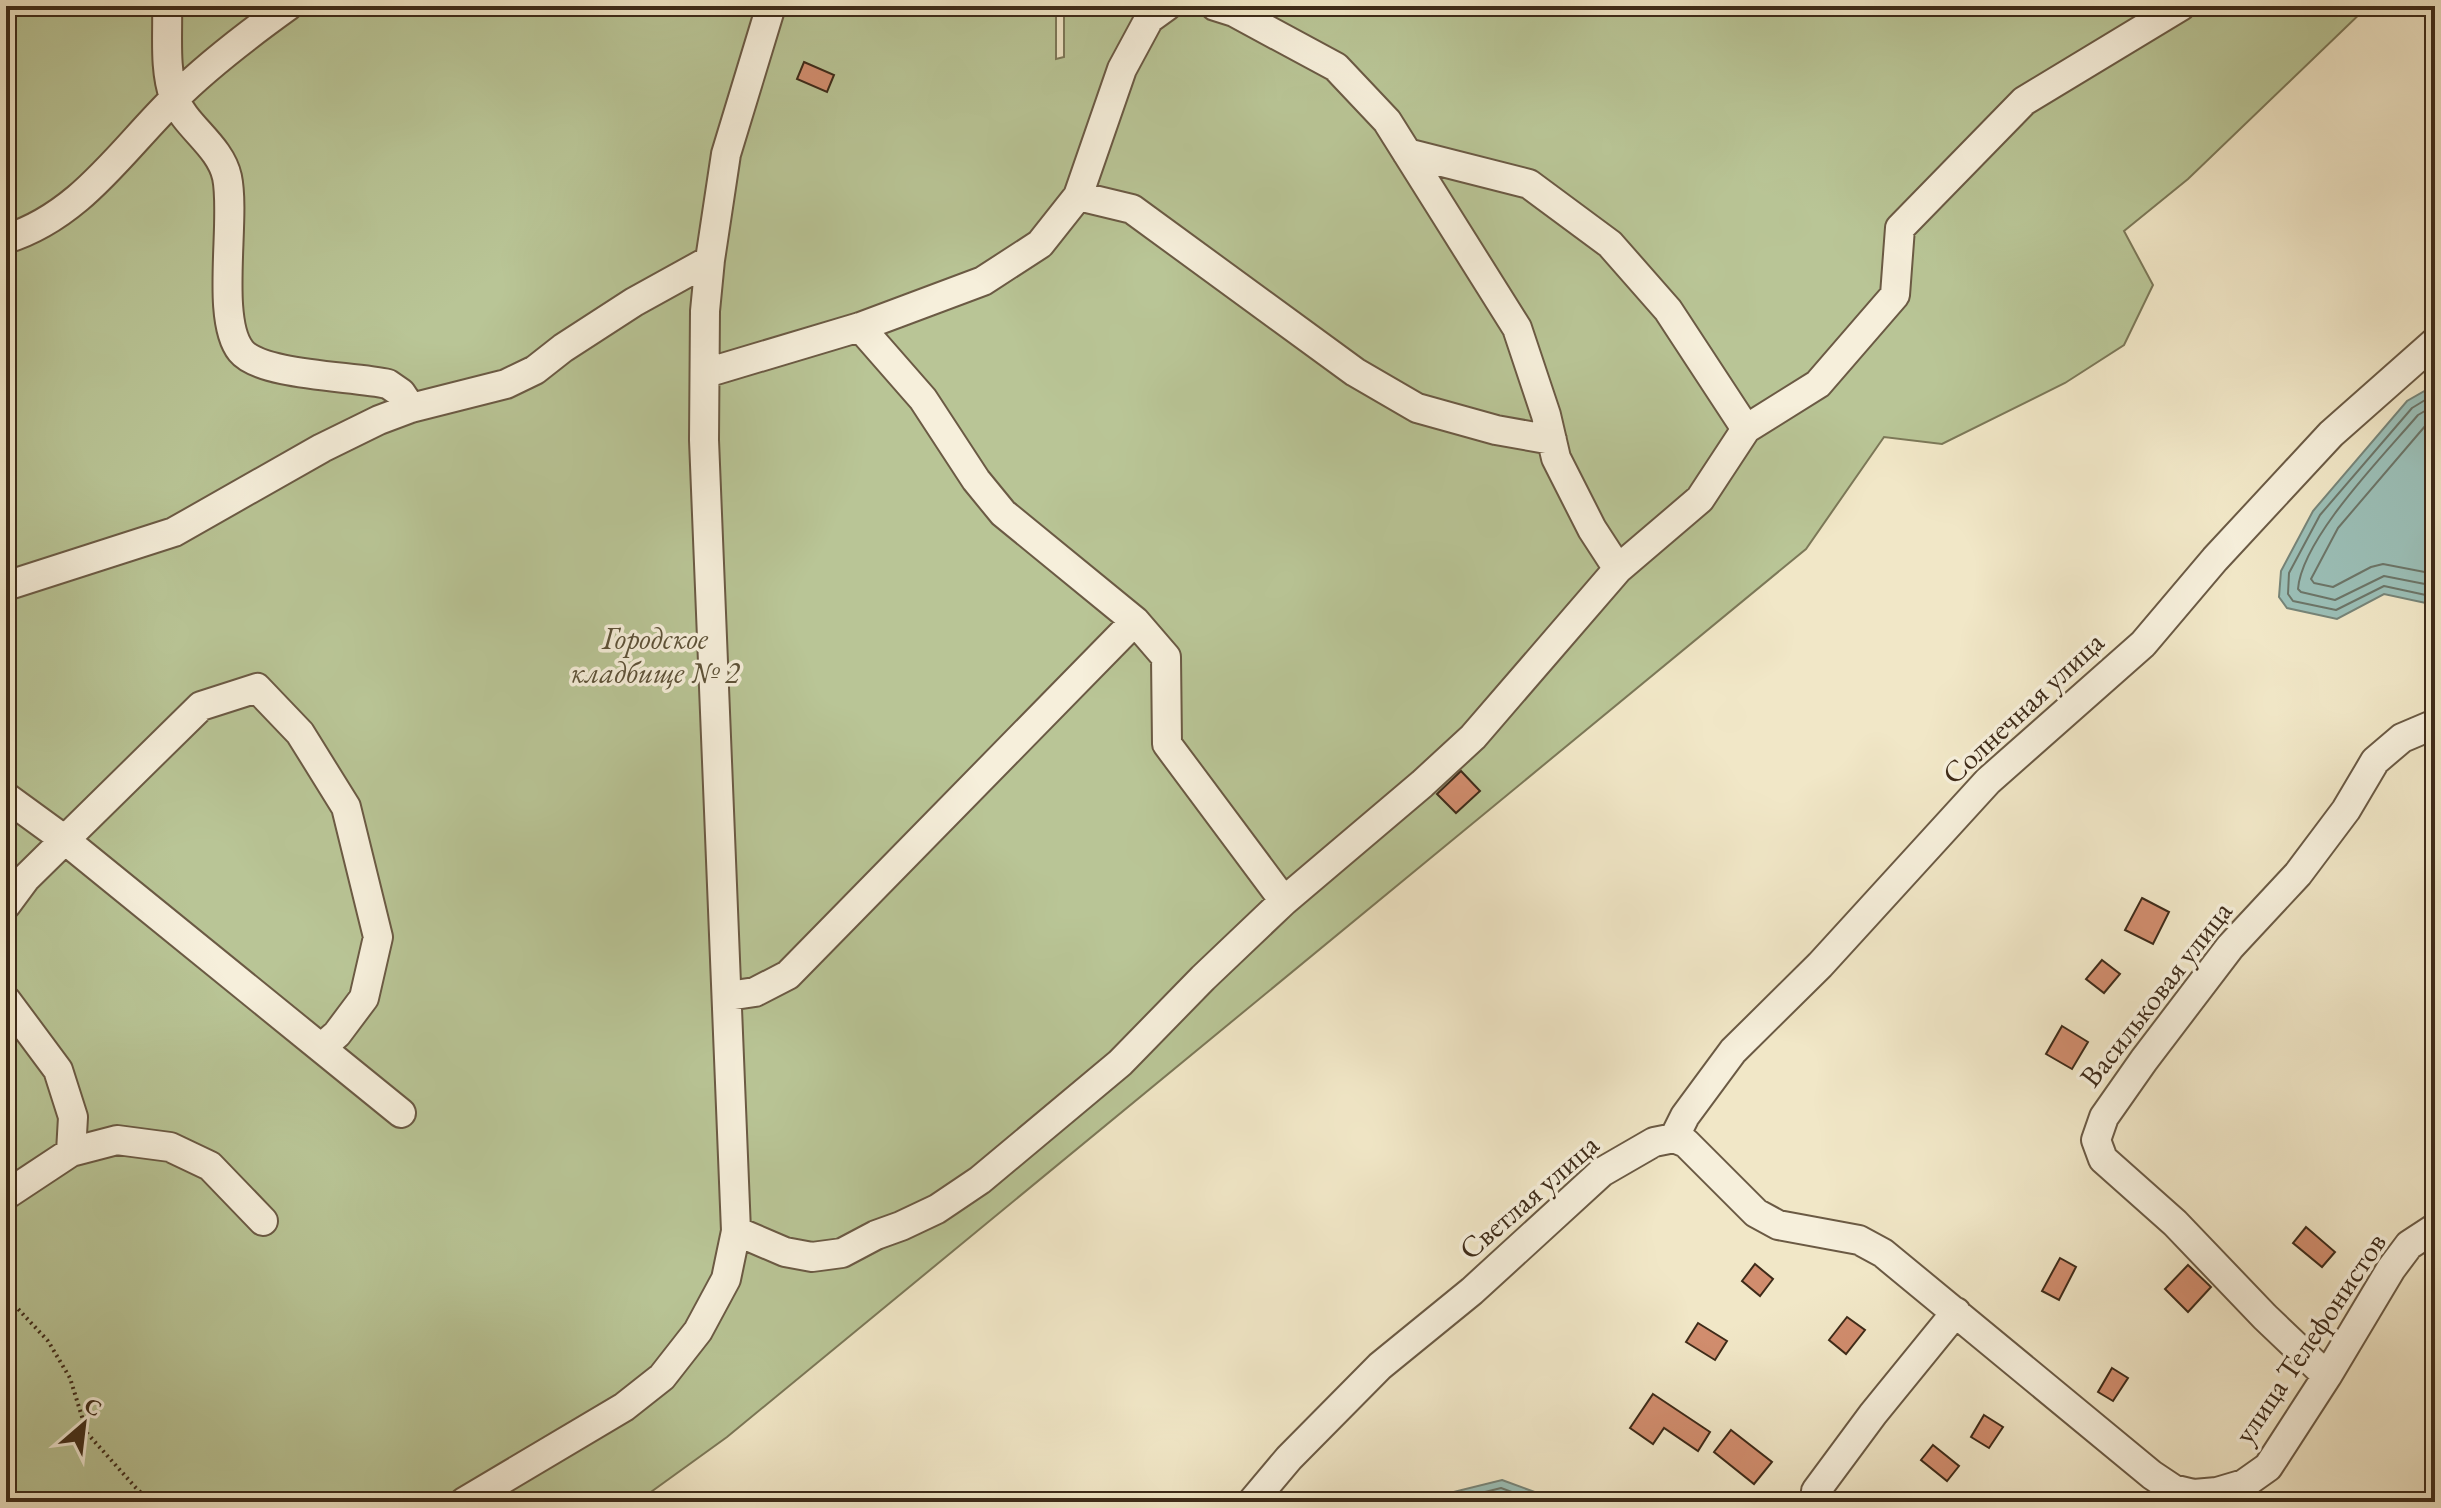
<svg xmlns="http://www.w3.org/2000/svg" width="2441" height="1508" viewBox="0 0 2441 1508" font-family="'EB Garamond',serif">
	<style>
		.green { fill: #b9c596; stroke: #7c7858; stroke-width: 2 }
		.water { fill: #9bbfb7; stroke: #768478; stroke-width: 2 }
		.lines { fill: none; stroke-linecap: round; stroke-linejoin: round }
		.shore { stroke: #6c7568; stroke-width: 2 }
		.building { fill: #d18d6e; stroke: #3e2b19; stroke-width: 2 }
		.minor-casing { stroke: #6b5a44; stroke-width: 32 }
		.path { stroke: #3e2b19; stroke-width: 4; stroke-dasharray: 2 4; stroke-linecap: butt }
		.minor { stroke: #f6efdb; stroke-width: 28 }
		.labels { text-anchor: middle; stroke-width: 7; stroke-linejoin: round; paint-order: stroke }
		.park-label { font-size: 30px; font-style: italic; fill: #5d5238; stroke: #f6efdb }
		.street-label { font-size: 30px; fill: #3e2b19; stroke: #f6efdb }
	</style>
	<rect width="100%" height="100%" fill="#f1e7c7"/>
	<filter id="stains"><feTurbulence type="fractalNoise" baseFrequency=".0025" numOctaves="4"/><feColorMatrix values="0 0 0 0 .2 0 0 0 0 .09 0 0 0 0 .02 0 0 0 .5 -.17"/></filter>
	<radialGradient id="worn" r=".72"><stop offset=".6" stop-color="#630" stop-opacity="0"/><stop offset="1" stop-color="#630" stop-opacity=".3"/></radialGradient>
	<path class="green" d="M6,6H1056V59L1064,57V6H2368L2188,179L2124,231L2153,285L2124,345L2065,383L1942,444L1884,437L1806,549L727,1437L637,1502H6Z"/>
	<path class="water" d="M2435,385V605L2384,594L2337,619L2287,608L2279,597L2281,571L2313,511L2407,401Z
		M1502,1480L1562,1502H1421V1500Z"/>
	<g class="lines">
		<path class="shore" d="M2435,394L2412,408L2320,515L2289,573L2288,594L2293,601L2336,610L2384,586L2435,597
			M2435,405L2418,415C2384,455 2302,538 2298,589L2301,592L2335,600L2384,576L2435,586
			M2435,419L2426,425L2338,528L2311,579L2314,583L2333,587L2371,567L2383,564L2435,574
			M1445,1502L1501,1488L1539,1502"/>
	</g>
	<path class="building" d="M804,62L834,75L827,92L797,79Z
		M1461,771L1480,791L1456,813L1437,794Z
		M2142,898L2169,912L2153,944L2125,930Z
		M2102,960L2120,974L2104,993L2086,979Z
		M2062,1026L2088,1042L2072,1069L2046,1054Z
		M2306,1227L2335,1252L2322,1267L2293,1243Z
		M2060,1258L2076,1267L2059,1300L2042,1291Z
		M1755,1264L1773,1279L1760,1296L1742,1281Z
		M2188,1265L2211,1287L2188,1312L2165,1289Z
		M1847,1317L1865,1330L1846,1354L1829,1340Z
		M1698,1323L1727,1341L1715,1360L1686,1342Z
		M2112,1368L2128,1378L2113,1401L2098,1392Z
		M1653,1394L1710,1432L1698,1451L1664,1428L1653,1444L1630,1428Z
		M1984,1415L2003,1427L1989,1448L1971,1437Z
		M1731,1430L1772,1462L1754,1484L1714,1452Z
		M1933,1445L1959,1466L1947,1481L1921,1460Z"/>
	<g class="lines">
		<defs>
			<path id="minor" d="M167,6C168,35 164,69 174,97C184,126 220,145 227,177C236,219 215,319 241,351C261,376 354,376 388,384L401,393L411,408
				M1407,153L1529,184L1610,244L1668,310L1746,429L1700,499L1618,569
				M1078,196L1132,209L1355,372L1417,408L1496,430L1552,440
				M6,239C80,216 121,151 174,99C208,65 249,34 288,6
				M860,327L923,399L976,480L1003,513L1135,621L1166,657L1167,744L1284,901
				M706,373L860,327L983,281L1040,244L1078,196L1122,69L1149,19L1167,6
				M1746,429L1818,384L1895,295L1900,228L2024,101L2181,6
				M6,586L174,532L322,448L379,420L411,408L506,384L535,370L563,348L634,302L710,260
				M6,797L65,840L321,1048L337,1034L364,998L378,937L346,807L300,733L257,688L201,706L26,878L6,905
				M728,996L755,992L788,975L1135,621
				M6,1000L58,1070L73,1117L71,1152
				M321,1048L401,1113
				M1674,1138L1685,1116L1733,1051L1820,965L1988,781L2143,644L2215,559L2331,434L2435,342
				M6,1195L71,1152L117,1140L170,1147L210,1166L263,1221
				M736,1231L785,1252L812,1257L842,1253L876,1235L901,1226L937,1209L980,1180L1120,1063L1203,978L1284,901L1422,784L1473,737L1618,569L1592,529L1556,458L1546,415L1517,328L1387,121L1336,67L1234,12L1215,6
				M2327,1376L2265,1317L2175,1223L2103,1159L2096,1140L2104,1117L2144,1060L2230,947L2298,874L2346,810L2375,761L2402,738L2435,724
				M1816,1491L1873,1414L1956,1312
				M464,1502L624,1407L662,1377L698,1331L726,1279L736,1231L704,440L705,311L710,260L726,154L771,6
				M1252,1502L1289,1458L1380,1366L1472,1291L1602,1172L1654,1142L1674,1138L1686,1143L1756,1213L1778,1225L1859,1240L1883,1253L2152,1475L2173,1489L2194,1494L2217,1492L2244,1484L2268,1467L2327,1376L2391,1269L2409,1245L2435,1228"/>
		</defs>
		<use href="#minor" class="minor-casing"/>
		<path class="path" d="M6,1296L48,1341L70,1378L87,1433L136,1488L151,1502"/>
		<use href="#minor" class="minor"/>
	</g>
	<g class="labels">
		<g class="park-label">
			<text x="655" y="649">Городское<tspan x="655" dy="34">кладбище № 2</tspan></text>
		</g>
		<g class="street-label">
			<text transform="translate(2023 708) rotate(-43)" y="10">Солнечная улица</text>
			<text transform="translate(2156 994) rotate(-52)" y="10">Васильковая улица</text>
			<text transform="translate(1529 1197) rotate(-41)" y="10">Светлая улица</text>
			<text transform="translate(2310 1338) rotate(-56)" y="10">улица Телефонистов</text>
		</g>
	</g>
	<rect width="2441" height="1508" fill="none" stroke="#f1e7c7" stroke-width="32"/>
	<rect x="8" y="8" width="2425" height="1492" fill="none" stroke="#3e2b19" stroke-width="4"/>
	<rect x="16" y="16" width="2409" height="1476" fill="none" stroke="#3e2b19" stroke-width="2"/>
	<g transform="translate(84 1424) rotate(28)" stroke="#f6efdb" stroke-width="6" paint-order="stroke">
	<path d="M0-6L14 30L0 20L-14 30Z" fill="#3e2b19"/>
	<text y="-12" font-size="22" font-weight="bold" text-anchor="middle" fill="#3e2b19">С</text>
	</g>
	<rect width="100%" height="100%" filter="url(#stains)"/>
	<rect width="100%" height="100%" fill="url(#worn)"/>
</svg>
